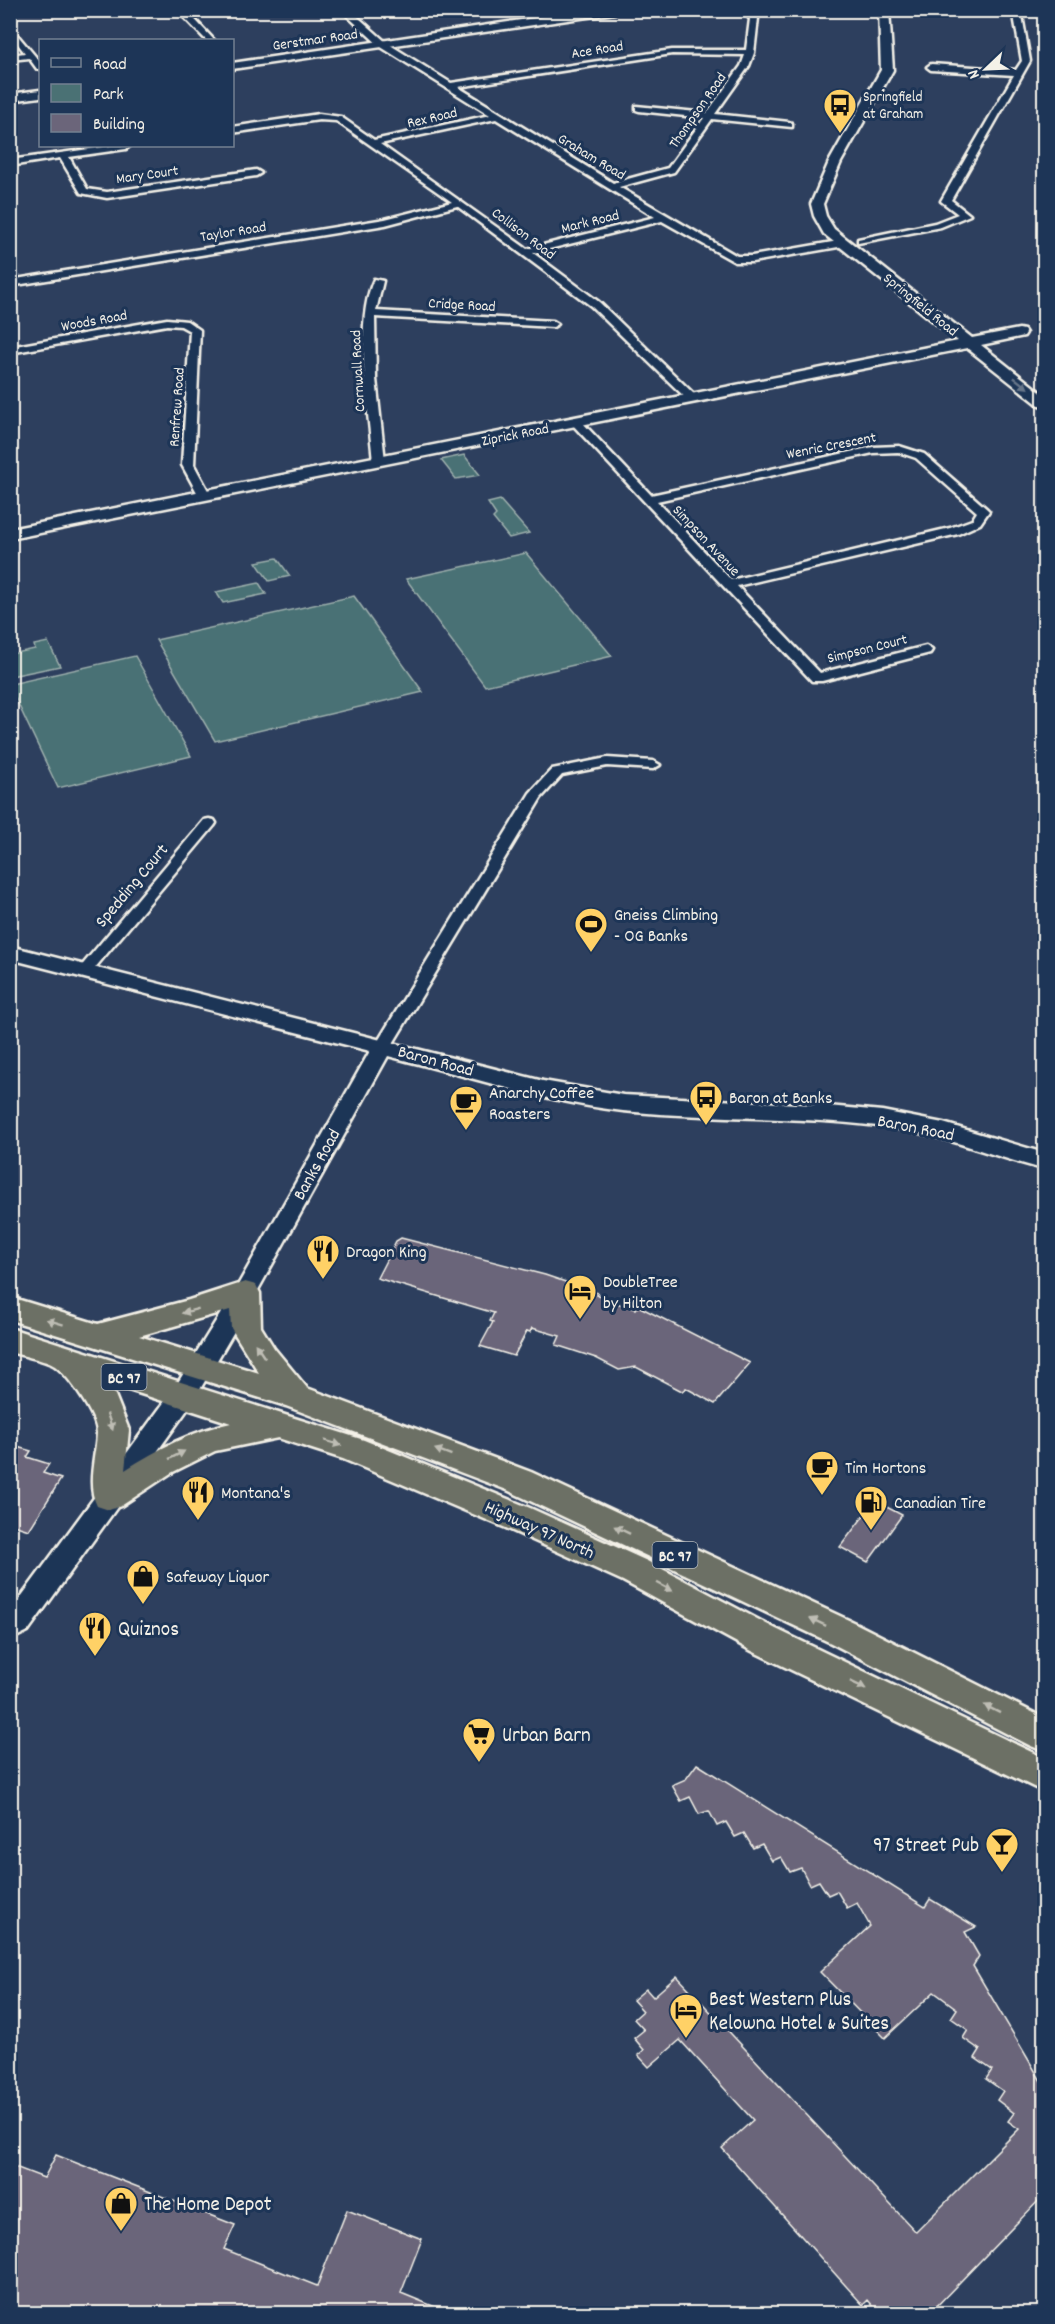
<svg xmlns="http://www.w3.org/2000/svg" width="1055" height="2324" viewBox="0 0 1055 2324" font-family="Dekko,sans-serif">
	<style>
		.green { fill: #4a7174; stroke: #9fb1ae; stroke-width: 1.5 }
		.building { fill: #6b657a; stroke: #f4f1e8; stroke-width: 1.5 }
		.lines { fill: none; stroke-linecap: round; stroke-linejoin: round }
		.street-casing { stroke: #f4f1e8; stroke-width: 5 }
		.secondary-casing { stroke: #f4f1e8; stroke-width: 5 }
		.highway-casing { stroke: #f4f1e8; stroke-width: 5 }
		.street { fill: #1d3557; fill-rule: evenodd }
		.secondary { fill: #1d3557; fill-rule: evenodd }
		.highway { fill: #6c7065; fill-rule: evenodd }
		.oneway { fill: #68778a }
		.oneway2 { fill: #bebdb4 }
		.labels { text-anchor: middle; stroke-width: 6; stroke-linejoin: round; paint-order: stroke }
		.far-street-label { font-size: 15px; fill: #f4f1e8; stroke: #1d3557 }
		.far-poi-label { font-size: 15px; fill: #f4f1e8; stroke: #1d3557; text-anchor: start }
		.shield { fill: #1d3557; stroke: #b4b9bc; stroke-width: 1.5 }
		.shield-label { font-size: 16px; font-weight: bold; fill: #f4f1e8 }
		.street-label { font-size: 18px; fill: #f4f1e8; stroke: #1d3557 }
		.poi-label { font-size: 18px; fill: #f4f1e8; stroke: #1d3557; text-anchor: start }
		.near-poi-label { font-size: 21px; fill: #f4f1e8; stroke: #1d3557; text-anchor: start }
	</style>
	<rect width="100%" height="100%" fill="#2d3f5e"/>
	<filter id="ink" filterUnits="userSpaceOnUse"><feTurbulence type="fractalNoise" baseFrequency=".0167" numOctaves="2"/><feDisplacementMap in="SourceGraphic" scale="12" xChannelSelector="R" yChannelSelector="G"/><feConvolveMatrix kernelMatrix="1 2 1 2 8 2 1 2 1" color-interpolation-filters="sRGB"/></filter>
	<g filter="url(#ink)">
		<path class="green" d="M464,455L480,475L456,479L441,460Z
			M500,500L529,533L509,538L493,518L496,515L488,503Z
			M526,553L612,656L485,686L406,579Z
			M277,558L290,576L269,581L256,562Z
			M259,583L266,594L223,603L216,592Z
			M354,596L423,692L215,741L156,640Z
			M48,642L60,666L11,676V654L35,649L34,645Z
			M135,656L191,756L58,788L11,689V684Z"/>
		<path class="building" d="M401,1238L545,1275L598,1293L597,1295L607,1298L606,1300L636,1309L638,1306L750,1363L715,1404L686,1388L682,1391L636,1367L619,1370L596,1358L556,1345L560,1336L532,1328L530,1332L527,1331L514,1356L480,1346L493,1322L490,1321L494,1313L377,1278L396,1241Z
			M10,1445L31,1451L27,1457L49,1464L43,1473L61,1479L29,1530L10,1524Z
			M875,1501L902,1515L868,1562L840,1547Z
			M697,1764L925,1907L930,1899L976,1927L965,1932L979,1956L973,1966L1044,2086V2195L930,2313H879L868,2300L863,2305L722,2148L753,2120L680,2040L649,2067L638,2055L644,2050L634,2038L644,2030L634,2019L643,2011L633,2000L646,1989L653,1997L677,1976L916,2232L1019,2129L1008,2121L1014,2113L997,2100L1003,2091L986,2079L992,2070L975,2058L980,2050L963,2038L968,2030L951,2018L957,2009L934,1992L885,2038L820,1972L870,1926L857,1903L847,1908L837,1891L828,1895L819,1881L810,1885L801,1868L790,1872L781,1857L772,1861L762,1844L753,1848L744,1833L735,1837L726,1822L717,1826L709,1811L699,1814L690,1797L681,1801L672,1785L686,1779Z
			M56,2155L235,2225L224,2249L317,2286L347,2210L422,2239L401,2293L450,2313H10V2165L44,2178Z"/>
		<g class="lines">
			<defs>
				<path id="street" d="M177,10H186L214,40H206Z
					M341,10H350L387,43L451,83L672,50H746L750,19L740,10H750L758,18L754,53L749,66L715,114L789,122L792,123V127L712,119L674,172L619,187L737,256H752L844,240L849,243L844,246L752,262H735L662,221L533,253L599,302L697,397V401H689L591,306L457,206L385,225L10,286V280L385,219L452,202L336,121L319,120L232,133V127L319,114L341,117L374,140L490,115L381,47ZM672,54L745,55L741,66L707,113L636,106V110L639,111L704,118L668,168L613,183L458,87ZM496,119L655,217L527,249L380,144Z
					M1013,10H1021L1030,61L951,200L970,215L941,227L858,243V239L935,223L958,214L941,201L1014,75L931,70L927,67L931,64L1016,70L1022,61Z
					M10,26L40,62V69H37L29,58L10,60V55L25,53L10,34Z
					M111,146H130L126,149L69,157L87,189L107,192L256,170L261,173L256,176L107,198L81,193L60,158L10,166V160Z
					M374,279L383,281L376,311L553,321L558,324L553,327L375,317L376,379L385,461L379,464L373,461C369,412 353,324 374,279Z
					M167,319L187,321L200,330L194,465L211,496L205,499L199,496L182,465L190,331L181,326L167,325L10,353V347Z
					M576,419L580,420L651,495L873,447L899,446L924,454L987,509L989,511L980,524L958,534L737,586L820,673L926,646L932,650L930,653L822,681H812L572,424L570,422ZM898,452L916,458L977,512L972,520L950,528L731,580L657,501L873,453Z
					M607,758L653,761L660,765L653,769L607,766L562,775L541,798L389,1050H377L375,1046L530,793L552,769Z
					M209,819L214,820L216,823L214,826L89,975H79L76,972L79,969L204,820Z"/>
				<path id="secondary" d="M589,10H620L615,13L232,69V63Z
					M879,10H889L893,70L841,162L823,204L826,216L834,229L972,338L1019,329L1024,330L1026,333L1024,336L981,345L1044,395V406L1039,405L967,348L10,539V529L958,341L824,234L814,216L811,204L829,162L881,70Z
					M40,90V97L10,101V94Z
					M10,946L543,1081L623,1095L817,1105L882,1111L943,1123L1044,1153V1169C996,1158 950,1137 900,1129C808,1115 715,1120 623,1111C544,1102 465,1075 388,1056L253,1299L192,1403L28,1631L10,1640V1612L174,1389L237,1287L370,1051L10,959Z"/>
				<path id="highway" d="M245,1282L256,1285L260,1293L261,1327L274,1348L307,1388L531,1472L855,1623L1044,1718V1751L1031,1746L831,1643L507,1490L286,1406L10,1320V1297L98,1324L189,1300ZM230,1310L231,1328L259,1373L139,1336Z
					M10,1328L364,1440L530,1508L647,1561L776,1629L1044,1758V1792L752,1651L623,1581L506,1528L343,1459L278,1438L215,1451L171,1473L121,1506L109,1510L97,1506C86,1484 96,1457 97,1433C97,1416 69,1376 55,1366C46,1360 22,1356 10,1352ZM107,1383L231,1423C192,1431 158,1449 125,1470L129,1430L115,1395Z"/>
			</defs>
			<use href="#street" class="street-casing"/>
			<use href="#secondary" class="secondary-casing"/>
			<use href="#highway" class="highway-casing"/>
			<use href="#street" class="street"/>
			<use href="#secondary" class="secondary"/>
			<use href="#highway" class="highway"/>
		</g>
		<defs><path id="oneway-solid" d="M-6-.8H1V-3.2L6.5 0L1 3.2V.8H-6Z" transform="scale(1.5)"/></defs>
		<use class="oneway" href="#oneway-solid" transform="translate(1021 383) rotate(38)"/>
		<g class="oneway2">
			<use href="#oneway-solid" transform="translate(190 1311) rotate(165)"/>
			<use href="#oneway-solid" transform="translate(55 1322) rotate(-163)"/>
			<use href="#oneway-solid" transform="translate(260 1351) rotate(-124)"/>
			<use href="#oneway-solid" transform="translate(110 1422) rotate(71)"/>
			<use href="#oneway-solid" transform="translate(333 1443) rotate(17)"/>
			<use href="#oneway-solid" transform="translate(443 1452) rotate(-160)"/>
			<use href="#oneway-solid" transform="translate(177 1455) rotate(-27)"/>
			<use href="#oneway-solid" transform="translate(622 1530) rotate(-154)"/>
			<use href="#oneway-solid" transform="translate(665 1587) rotate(28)"/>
			<use href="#oneway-solid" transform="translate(818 1622) rotate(-155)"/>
			<use href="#oneway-solid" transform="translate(858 1685) rotate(26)"/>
			<use href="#oneway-solid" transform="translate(992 1709) rotate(-153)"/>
		</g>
	</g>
	<defs>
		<symbol id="bus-pin" viewBox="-11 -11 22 30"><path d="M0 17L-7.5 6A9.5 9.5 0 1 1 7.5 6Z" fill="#ffd166" stroke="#1d3557"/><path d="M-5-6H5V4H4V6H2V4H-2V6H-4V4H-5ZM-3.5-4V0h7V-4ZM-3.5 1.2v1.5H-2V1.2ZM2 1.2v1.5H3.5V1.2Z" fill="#111"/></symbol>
		<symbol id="stadium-pin" viewBox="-11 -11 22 30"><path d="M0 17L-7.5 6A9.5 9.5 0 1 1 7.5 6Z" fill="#ffd166" stroke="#1d3557"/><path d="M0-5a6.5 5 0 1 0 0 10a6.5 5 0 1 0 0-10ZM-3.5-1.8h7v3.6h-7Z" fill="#111"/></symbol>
		<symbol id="cafe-pin" viewBox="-11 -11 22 30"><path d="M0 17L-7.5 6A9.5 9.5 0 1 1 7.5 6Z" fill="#ffd166" stroke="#1d3557"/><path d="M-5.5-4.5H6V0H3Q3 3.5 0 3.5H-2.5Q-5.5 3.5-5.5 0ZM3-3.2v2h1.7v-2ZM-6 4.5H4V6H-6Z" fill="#111"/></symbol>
		<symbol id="restaurant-pin" viewBox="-11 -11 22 30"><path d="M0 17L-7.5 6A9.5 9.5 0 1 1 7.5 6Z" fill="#ffd166" stroke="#1d3557"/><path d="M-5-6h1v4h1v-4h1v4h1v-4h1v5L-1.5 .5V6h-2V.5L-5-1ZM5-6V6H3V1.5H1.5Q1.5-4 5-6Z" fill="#111"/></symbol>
		<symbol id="hotel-pin" viewBox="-11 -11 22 30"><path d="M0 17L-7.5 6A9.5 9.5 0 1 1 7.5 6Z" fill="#ffd166" stroke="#1d3557"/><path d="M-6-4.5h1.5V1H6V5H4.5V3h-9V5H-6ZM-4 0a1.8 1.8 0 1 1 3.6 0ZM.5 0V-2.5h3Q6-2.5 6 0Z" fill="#111"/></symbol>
		<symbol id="fuel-pin" viewBox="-11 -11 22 30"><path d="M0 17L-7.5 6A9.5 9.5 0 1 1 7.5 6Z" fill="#ffd166" stroke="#1d3557"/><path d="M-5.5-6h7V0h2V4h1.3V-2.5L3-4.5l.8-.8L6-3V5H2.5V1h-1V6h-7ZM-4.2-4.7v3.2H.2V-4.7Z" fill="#111"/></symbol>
		<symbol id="shop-pin" viewBox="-11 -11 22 30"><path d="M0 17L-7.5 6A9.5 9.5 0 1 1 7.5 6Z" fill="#ffd166" stroke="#1d3557"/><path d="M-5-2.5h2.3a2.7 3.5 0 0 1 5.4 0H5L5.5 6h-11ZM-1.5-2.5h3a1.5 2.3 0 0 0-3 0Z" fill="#111"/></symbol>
		<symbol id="supermarket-pin" viewBox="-11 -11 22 30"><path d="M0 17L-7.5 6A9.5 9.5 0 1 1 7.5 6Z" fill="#ffd166" stroke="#1d3557"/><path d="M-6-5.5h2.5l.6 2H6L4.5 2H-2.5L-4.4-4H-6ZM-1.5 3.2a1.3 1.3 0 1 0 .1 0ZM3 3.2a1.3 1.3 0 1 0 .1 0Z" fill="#111"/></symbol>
		<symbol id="bar-pin" viewBox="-11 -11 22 30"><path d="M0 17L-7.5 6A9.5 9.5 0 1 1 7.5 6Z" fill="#ffd166" stroke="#1d3557"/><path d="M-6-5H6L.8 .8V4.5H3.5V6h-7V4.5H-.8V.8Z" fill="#111"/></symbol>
	</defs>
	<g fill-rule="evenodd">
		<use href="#bus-pin" x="821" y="86" width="38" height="52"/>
		<use href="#stadium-pin" x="572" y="905" width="38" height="52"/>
		<use href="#bus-pin" x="687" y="1078" width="38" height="52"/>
		<use href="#cafe-pin" x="447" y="1083" width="38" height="52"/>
		<use href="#restaurant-pin" x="304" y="1232" width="38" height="52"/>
		<use href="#hotel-pin" x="561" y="1272" width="38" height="52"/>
		<use href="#cafe-pin" x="803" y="1448" width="38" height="52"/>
		<use href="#restaurant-pin" x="179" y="1473" width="38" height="52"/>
		<use href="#fuel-pin" x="852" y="1483" width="38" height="52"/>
		<use href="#shop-pin" x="124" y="1557" width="38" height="52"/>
		<use href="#restaurant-pin" x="76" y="1609" width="38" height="52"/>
		<use href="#supermarket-pin" x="460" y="1715" width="38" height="52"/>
		<use href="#bar-pin" x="983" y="1825" width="38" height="52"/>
		<use href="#hotel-pin" x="667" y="1991" width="38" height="52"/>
		<use href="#shop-pin" x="102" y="2184" width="38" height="52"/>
	</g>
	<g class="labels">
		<g class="far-street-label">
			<text transform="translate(315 39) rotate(-8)" y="5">Gerstmar Road</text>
			<text transform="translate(597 49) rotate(-9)" y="5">Ace Road</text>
			<text transform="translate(697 110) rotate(-55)" y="5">Thompson Road</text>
			<text transform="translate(432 117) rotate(-13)" y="5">Rex Road</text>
			<text transform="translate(592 156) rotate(31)" y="5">Graham Road</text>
			<text transform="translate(147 174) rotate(-8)" y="5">Mary Court</text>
			<text transform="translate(590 221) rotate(-14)" y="5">Mark Road</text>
			<text transform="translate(233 231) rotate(-9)" y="5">Taylor Road</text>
			<text transform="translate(524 233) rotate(37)" y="5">Collison Road</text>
			<text transform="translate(462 304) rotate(3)" y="5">Cridge Road</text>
			<text transform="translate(921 304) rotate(39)" y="5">Springfield Road</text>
			<text transform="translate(94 320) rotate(-10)" y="5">Woods Road</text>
			<text transform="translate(357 371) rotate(-93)" y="5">Cornwall Road</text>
			<text transform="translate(176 407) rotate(-86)" y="5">Renfrew Road</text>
			<text transform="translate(515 434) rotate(-11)" y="5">Ziprick Road</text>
			<text transform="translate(831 445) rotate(-11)" y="5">Wenric Crescent</text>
			<text transform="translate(707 540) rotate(47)" y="5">Simpson Avenue</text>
			<text transform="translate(867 648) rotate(-14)" y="5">Simpson Court</text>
		</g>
		<g class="far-poi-label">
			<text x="863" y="101">Springfield<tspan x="863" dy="17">at Graham</tspan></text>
		</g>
		<g class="shield">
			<rect x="101.5" y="1364" width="45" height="26" rx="4.5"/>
			<rect x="652.5" y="1542" width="45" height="26" rx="4.5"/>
		</g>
		<g class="shield-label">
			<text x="124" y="1383">BC 97</text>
			<text x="675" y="1561">BC 97</text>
		</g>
		<g class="street-label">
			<text transform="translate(131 885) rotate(-50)" y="6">Spedding Court</text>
			<text transform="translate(436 1060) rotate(15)" y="6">Baron Road</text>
			<text transform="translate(916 1127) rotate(11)" y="6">Baron Road</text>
			<text transform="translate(316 1164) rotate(-61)" y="6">Banks Road</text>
			<text transform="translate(540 1529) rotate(24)" y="6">Highway 97 North</text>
		</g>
		<g class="poi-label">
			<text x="614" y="920">Gneiss Climbing<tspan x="614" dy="21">- OG Banks</tspan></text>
			<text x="489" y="1098">Anarchy Coffee<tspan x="489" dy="21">Roasters</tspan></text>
			<text x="729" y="1103">Baron at Banks</text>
			<text x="346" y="1257">Dragon King</text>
			<text x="603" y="1287">DoubleTree<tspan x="603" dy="21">by Hilton</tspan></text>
			<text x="845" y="1473">Tim Hortons</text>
			<text x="221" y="1498">Montana's</text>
			<text x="894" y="1508">Canadian Tire</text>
			<text x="166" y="1582">Safeway Liquor</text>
		</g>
		<g class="near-poi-label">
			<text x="118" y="1635">Quiznos</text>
			<text x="502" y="1741">Urban Barn</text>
			<text x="979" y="1851" text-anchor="end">97 Street Pub</text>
			<text x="709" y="2005">Best Western Plus<tspan x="709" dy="24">Kelowna Hotel &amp; Suites</tspan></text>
			<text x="144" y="2210">The Home Depot</text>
		</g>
	</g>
	<rect width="1055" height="2324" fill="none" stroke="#1d3557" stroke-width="36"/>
	<rect x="18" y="18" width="1019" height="2288" fill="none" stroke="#f4f1e8" stroke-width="2" filter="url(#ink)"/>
	<rect x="39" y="39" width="195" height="108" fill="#1d3557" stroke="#738091" stroke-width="1.5"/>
	<rect x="51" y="58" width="30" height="9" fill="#1d3557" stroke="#738091" stroke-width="1.5"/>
	<text x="93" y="69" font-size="18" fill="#f4f1e8">Road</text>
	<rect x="51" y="84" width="30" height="18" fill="#4a7174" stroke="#738091" stroke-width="1.5"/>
	<text x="93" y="99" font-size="18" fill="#f4f1e8">Park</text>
	<rect x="51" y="114" width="30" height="18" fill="#6b657a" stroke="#738091" stroke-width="1.5"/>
	<text x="93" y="129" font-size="18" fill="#f4f1e8">Building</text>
	<g transform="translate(986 69) rotate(247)" stroke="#1d3557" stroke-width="4.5" paint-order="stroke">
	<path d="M0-4.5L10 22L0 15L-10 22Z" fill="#f4f1e8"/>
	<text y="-9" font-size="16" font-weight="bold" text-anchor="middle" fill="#f4f1e8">N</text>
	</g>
</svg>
